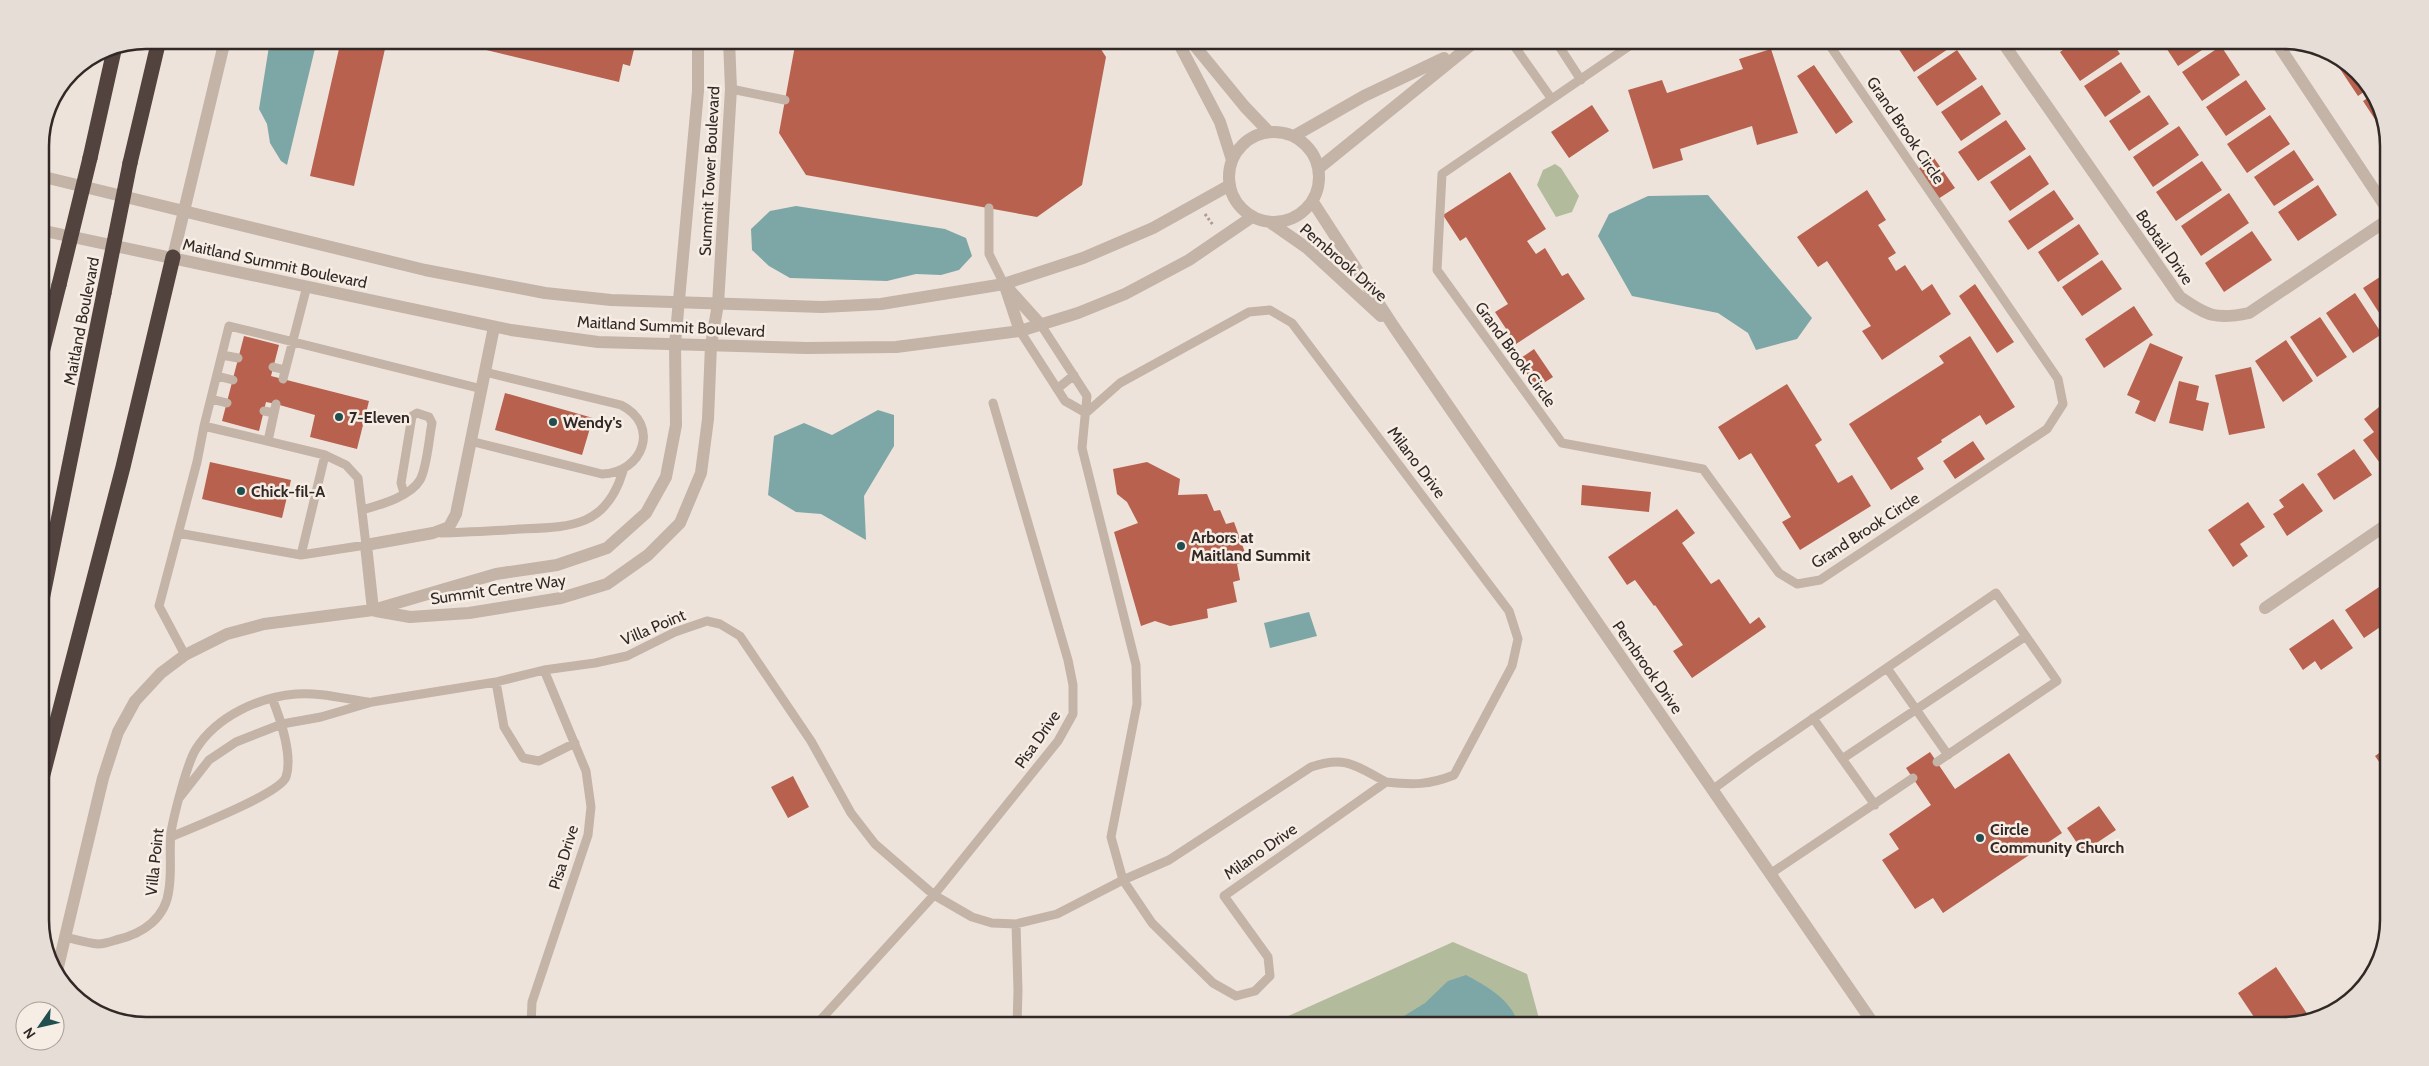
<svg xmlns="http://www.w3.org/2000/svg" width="2429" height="1066" viewBox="0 0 2429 1066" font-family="Cabin,sans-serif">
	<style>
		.green { fill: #b2bb9c }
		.water { fill: #7ca7a6 }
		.building { fill: #b7614e }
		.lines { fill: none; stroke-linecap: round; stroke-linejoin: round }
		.path { stroke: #b09d92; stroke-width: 3; stroke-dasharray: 2.5 2.5; stroke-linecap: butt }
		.service { stroke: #c4b3a7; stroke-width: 9 }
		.minor { stroke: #c4b3a7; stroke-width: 12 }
		.tertiary { stroke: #c4b3a7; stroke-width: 12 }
		.motorway { stroke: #52433f; stroke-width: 15 }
		.motorway-bridge { stroke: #52433f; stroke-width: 15 }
		.poi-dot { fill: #214e4e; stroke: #f6ede5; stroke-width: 2 }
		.labels { text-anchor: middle; stroke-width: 5; stroke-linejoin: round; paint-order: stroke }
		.street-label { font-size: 16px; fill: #322927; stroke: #f6ede5 }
		.poi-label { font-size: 16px; font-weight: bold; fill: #322927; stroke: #f6ede5; text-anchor: start }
		.rim { fill: none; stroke: #322927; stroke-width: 2.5 }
	</style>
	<rect width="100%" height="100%" fill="#eee3da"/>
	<path class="green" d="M1555,164L1561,168L1579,196L1572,212L1556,217L1537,185L1543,170Z
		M1453,942L1527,974L1541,1026H1266Z"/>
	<path class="water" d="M270,40H317L287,165L281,161L270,143L267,124L259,109Z
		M1708,195L1812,318L1797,339L1756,350L1748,333L1718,313L1632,296L1598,236L1609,214L1648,196Z
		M796,206L945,229L966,238L972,256L959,270L941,275L916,274L887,281L790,278L769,266L752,250L751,229L770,211Z
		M878,410L894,415V446L864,496L866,540L821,514L796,512L768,495L774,436L804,423L832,435Z
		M1309,612L1317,636L1270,648L1264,623Z
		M1466,975C1488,987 1512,1000 1519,1026H1325L1362,1019L1378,1025L1396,1021L1425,1003L1448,981Z"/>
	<path class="building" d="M341,40H387L354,186L310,176Z
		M445,40H631L636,41L630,66L623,64L619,82Z
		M796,40H1095L1106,57L1082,185L1037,217L806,175L779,133Z
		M1897,40H1950L1954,45L1914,72L1894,42Z
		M2052,40H2065L2056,46Z
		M2077,40H2111L2120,54L2080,81L2060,52Z
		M2161,40H2217L2178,66Z
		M2221,46L2240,75L2202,101L2182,72Z
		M1771,49L1798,133L1757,145L1752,126L1680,149L1683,160L1653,169L1628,90L1662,80L1667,93L1743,69L1739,59Z
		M1957,50L1977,79L1937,106L1917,77Z
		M2121,62L2141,92L2105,117L2084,86Z
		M2342,63L2371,87L2358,96L2338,66Z
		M1814,65L1853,122L1836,134L1797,76Z
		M2246,80L2266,109L2226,136L2206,107Z
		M1982,85L2001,114L1961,141L1941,112Z
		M2374,94L2385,128L2382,130L2363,101Z
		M2149,95L2169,124L2129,151L2109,121Z
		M1592,105L1609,131L1569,158L1551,132Z
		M2270,115L2290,144L2247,173L2227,144Z
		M2006,120L2026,149L1978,181L1958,152Z
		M2179,126L2199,155L2153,187L2133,157Z
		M2294,150L2314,180L2274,206L2254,177Z
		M2030,155L2049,184L2010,211L1990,182Z
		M1934,158L1955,188L1938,199L1918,169Z
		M2202,161L2222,190L2176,221L2156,192Z
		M1510,172L1546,229L1527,241L1536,254L1545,248L1562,276L1568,273L1585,299L1516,344L1495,312L1508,304L1466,237L1460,241L1443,215Z
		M2318,185L2337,215L2298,241L2278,212Z
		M1867,190L1886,220L1878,225L1896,253L1888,258L1896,271L1905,265L1922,291L1932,284L1951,314L1882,360L1862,331L1871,326L1827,261L1818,267L1797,237Z
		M2054,190L2074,219L2028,250L2008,221Z
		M2229,193L2249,223L2201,256L2181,226Z
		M2079,224L2099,254L2058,282L2038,252Z
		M2252,231L2272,260L2224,292L2205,263Z
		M2102,260L2122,289L2082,316L2062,287Z
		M2389,271V319L2385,322L2363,288Z
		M1975,284L2014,342L1997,353L1959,296Z
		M2355,293L2382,334L2353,353L2326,313Z
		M2134,306L2153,335L2104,368L2085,339Z
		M2320,317L2347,357L2317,377L2290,337Z
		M244,336L279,345L271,376L369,401L357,449L310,437L315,415L276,404L266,402L259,431L222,421Z
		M1970,336L2015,407L1986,425L1980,415L1941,440L1942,442L1917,458L1924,469L1891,490L1849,424L1944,363L1939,356Z
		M2286,340L2313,381L2283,402L2255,361Z
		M2150,343L2183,357L2155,422L2135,413L2140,401L2127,395Z
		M1534,349L1553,377L1536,388L1518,360Z
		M2251,367L2265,428L2229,435L2215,375Z
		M2179,381L2199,386L2196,400L2209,403L2203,431L2169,423Z
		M1787,384L1822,440L1815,445L1838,483L1852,475L1871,506L1800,550L1782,522L1791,517L1751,453L1739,460L1718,427Z
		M505,393L593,418L582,455L495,430Z
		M2379,407L2389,420V467L2385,470L2363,440L2374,432L2364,419Z
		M1973,441L1985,459L1955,479L1943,461Z
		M2354,449L2372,475L2334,500L2317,474Z
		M210,462L291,480L282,518L202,499Z
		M1147,462L1180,479L1178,495L1207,494L1214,511L1220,510L1226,524L1234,522L1248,561L1237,564L1240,580L1233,582L1237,602L1207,609L1208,618L1170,626L1155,621L1141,626L1114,532L1138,523L1127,502L1117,494L1113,469Z
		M2303,483L2323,511L2287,536L2273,514L2284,507L2279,500Z
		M1582,485L1651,492L1649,512L1581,505Z
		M2248,502L2265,527L2240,544L2248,556L2233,567L2208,530Z
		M1677,509L1695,533L1682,543L1711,584L1719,579L1750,624L1759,617L1766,627L1692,678L1673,651L1683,645L1655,605L1654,606L1635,580L1627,585L1608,557Z
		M2382,585L2389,595V621L2364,638L2345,610Z
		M2333,619L2353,648L2321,670L2315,661L2303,670L2289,649Z
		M2389,746V776L2375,756Z
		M1930,752L1955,789L2009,753L2062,833L1943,913L1933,898L1915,909L1882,860L1899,849L1889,834L1931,805L1906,768Z
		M793,776L809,807L788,818L771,787Z
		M2099,806L2116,830L2083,852L2067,828Z
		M2276,967L2310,1018L2284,1026H2260L2238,993Z"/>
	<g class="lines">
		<path class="path" d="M1205,214L1213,225"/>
		<path class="service" d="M1510,40L1551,98
			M1555,40L1581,80
			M1638,40L1442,174L1437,270L1562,443L1703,469L1779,573L1797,584L1820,580L2047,429L2063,404L2058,379L1826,40
			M731,89L785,100
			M989,208V254L1004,284
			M1041,325L1087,396L1082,448L1136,665L1137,704L1111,837L1123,880L1152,923L1213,983L1236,996L1255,991L1270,976L1268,957L1224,896L1386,782C1413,785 1429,785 1454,775L1512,666L1518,639L1509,611L1292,323L1270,310L1249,312L1120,383L1086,413
			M1020,331L1065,401L1086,413
			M222,355L238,358
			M273,367L285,370
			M217,376L233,380
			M283,379L307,286
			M1057,389L1074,375
			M211,399L227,403
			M264,411L274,413
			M268,441L276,404
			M470,441L602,474C643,473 661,425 621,405L485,372
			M362,510C379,505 410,497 420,480C427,468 429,438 432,423L429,417L417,413L412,416L401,483L404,493
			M178,533L301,555L366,545L358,478L346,465L325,455L204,426L229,326L482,389
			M441,533C467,532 493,531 519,529C570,527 606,528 623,471
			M301,555L325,455
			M185,655L159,606L197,462L204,426
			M1887,668L1948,755
			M496,682L504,727L523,758L539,761L575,743
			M1813,718L1875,805
			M1842,759L2026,636
			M1712,790L1754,759L1996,593L2057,681L1937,762
			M180,797L209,760L236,742L282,724L321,717L372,702L496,682L544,670L595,663L627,656L675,632L707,621L720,624L740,636L811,741L851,813L875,844L934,895L972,917L992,923L1016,924L1057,914L1123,880L1169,860L1311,767C1346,755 1356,766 1386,782
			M171,837C191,828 280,794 286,777C293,756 280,718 272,698
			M1770,874L1913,778
			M1016,924L1018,990L1017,1026
			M64,937C75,939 86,943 98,944C103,944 110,942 116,940C143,934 166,918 169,889C172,870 169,851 171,832C174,815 187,763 196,749C217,716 259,697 296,694C320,692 345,699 368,702
			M531,1026L532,1002L588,835L591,807L586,771L544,670
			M815,1026L934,895L1058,741L1073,714V685L1068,660L993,403"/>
		<path class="minor" d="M1177,40L1220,122L1232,160
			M1190,40L1245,107L1269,132
			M2001,40L2180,297C2207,316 2216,320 2249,313L2389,219
			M2275,40L2389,212
			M1294,136L1364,96L1444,58
			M1319,168L1477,40
			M1004,284L1041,325
			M1006,289L1020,331
			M2265,608L2389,523
			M373,610L366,545L433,533L449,527L456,514L494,327
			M376,611L410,617L469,613L561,598L607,584L648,555L680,523L701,473L708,419L711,345L718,304L731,89L729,40
			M57,971L103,778L118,732L135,701L161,673L185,655L227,634L264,624L373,610L496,574L557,565L607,548L646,513L666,477L676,425L675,344L698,91V40"/>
		<path class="tertiary" d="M1229 177a45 45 0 1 1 90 0a45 45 0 1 1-90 0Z
			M40,176L425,270L545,293L611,300L822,307L881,304L1004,284L1083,258L1153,228L1230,185
			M1313,202L1394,327L1875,1026
			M1271,223L1307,248L1381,316
			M40,230L511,330L598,342L807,348L896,347L1020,331L1078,313L1125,294L1189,260L1252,217
			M173,257L225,40"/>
		<path class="motorway" d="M90,158L115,46
			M130,163L159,40
			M40,361L59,285
			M40,610L104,293
			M40,786L123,467L173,257"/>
		<path class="motorway-bridge" d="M59,285L90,158
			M104,293L130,163"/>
	</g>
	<g class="poi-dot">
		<circle cx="339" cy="417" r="5"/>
		<circle cx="553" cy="422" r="5"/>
		<circle cx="241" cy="491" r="5"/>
		<circle cx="1181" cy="546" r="5"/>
		<circle cx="1980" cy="838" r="5"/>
	</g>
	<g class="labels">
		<g class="street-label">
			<text transform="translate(1906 130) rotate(56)" y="6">Grand Brook Circle</text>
			<text transform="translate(709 171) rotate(-87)" y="6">Summit Tower Boulevard</text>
			<text transform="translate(2165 247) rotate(55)" y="6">Bobtail Drive</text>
			<text transform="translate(1344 262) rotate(41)" y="6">Pembrook Drive</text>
			<text transform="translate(275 263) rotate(12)" y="6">Maitland Summit Boulevard</text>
			<text transform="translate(81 321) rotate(-79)" y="6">Maitland Boulevard</text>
			<text transform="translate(671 326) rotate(3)" y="6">Maitland Summit Boulevard</text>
			<text transform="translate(1516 354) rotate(54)" y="6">Grand Brook Circle</text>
			<text transform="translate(1417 462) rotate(53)" y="6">Milano Drive</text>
			<text transform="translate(1865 530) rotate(-33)" y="6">Grand Brook Circle</text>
			<text transform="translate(498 589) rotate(-8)" y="6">Summit Centre Way</text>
			<text transform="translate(653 627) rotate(-23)" y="6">Villa Point</text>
			<text transform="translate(1648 667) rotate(55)" y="6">Pembrook Drive</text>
			<text transform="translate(1037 739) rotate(-55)" y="6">Pisa Drive</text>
			<text transform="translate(1260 851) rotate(-35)" y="6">Milano Drive</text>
			<text transform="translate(563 857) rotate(-73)" y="6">Pisa Drive</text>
			<text transform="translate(154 862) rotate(-84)" y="6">Villa Point</text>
		</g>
		<g class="poi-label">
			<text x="349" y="423">7-Eleven</text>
			<text x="563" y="428">Wendy's</text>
			<text x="251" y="497">Chick-fil-A</text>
			<text x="1191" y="543">Arbors at<tspan x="1191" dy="18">Maitland Summit</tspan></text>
			<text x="1990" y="835">Circle<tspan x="1990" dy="18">Community Church</tspan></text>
		</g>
	</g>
	<path d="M0 0H2429V1066H0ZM146 49H2283A97 97 0 0 1 2380 146V920A97 97 0 0 1 2283 1017H146A97 97 0 0 1 49 920V146A97 97 0 0 1 146 49Z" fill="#e6ddd6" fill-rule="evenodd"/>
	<path class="rim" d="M146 49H2283A97 97 0 0 1 2380 146V920A97 97 0 0 1 2283 1017H146A97 97 0 0 1 49 920V146A97 97 0 0 1 146 49Z"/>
	<g transform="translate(40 1026) rotate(236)"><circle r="24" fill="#f6ede5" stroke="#a89f99"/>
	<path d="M0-4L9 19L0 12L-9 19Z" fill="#214e4e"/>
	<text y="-8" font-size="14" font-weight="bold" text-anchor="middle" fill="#322927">N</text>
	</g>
</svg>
